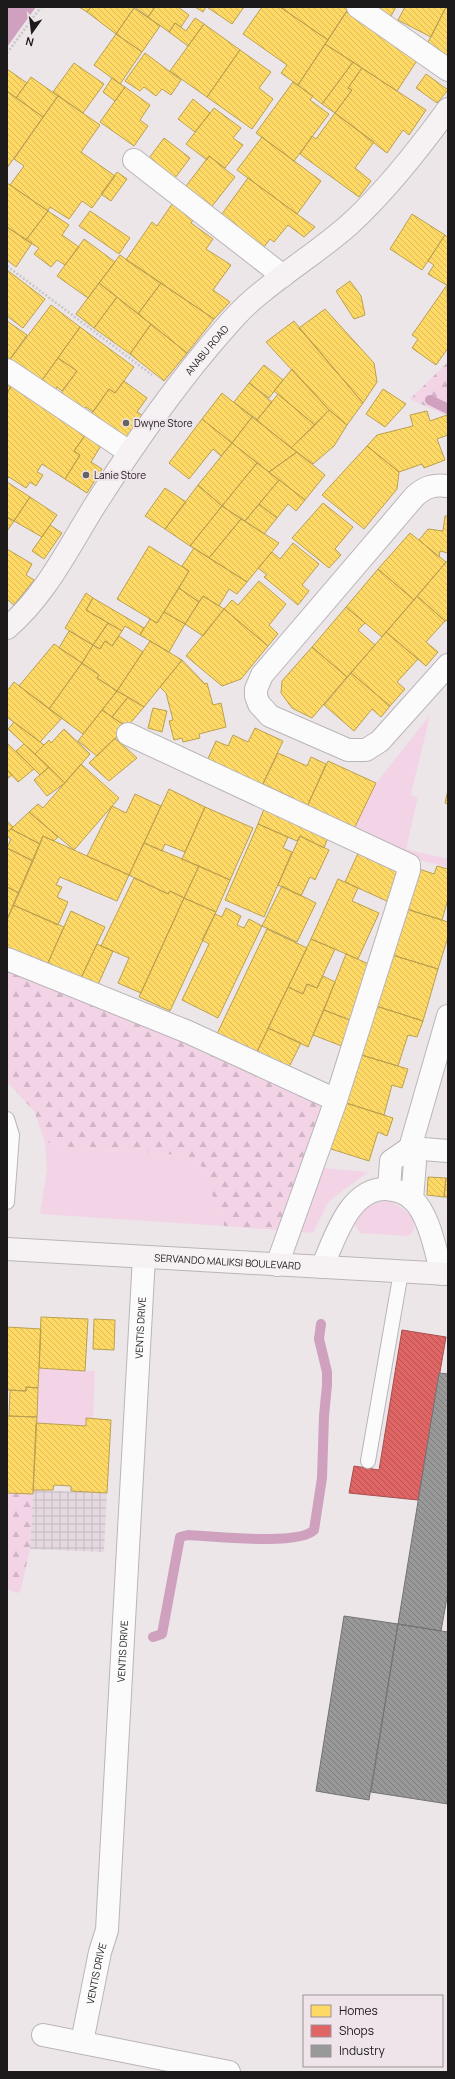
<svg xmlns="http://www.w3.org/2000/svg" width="455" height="2079" viewBox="0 0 455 2079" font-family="Manrope,sans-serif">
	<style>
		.industrial { fill: url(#industrial-grid) }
		.green { fill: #f2d4e6 }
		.forest { fill: url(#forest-firs) }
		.water { fill: #cfa1be }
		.homes { fill: url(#homes-back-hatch); stroke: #bba050 }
		.shops { fill: url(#shops-back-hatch); stroke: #a64f50 }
		.industry { fill: url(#industry-back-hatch); stroke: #747374 }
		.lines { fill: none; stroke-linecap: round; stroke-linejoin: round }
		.stream { stroke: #cfa1be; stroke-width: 10 }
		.lane-casing { stroke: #b9b5b8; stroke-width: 16 }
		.street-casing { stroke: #b9b5b8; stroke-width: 24 }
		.secondary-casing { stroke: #b9b5b8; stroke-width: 24 }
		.path { stroke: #c8c6c8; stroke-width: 2.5; stroke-dasharray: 2 2; stroke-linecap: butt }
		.lane { stroke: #fcfbfc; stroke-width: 14 }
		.street { stroke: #fcfbfc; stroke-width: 22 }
		.secondary { stroke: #f6f2f4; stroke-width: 22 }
		.poi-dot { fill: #656164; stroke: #eee4ea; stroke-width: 1.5 }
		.labels { text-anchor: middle; stroke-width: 4; stroke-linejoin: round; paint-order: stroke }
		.street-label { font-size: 10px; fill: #1d1a1c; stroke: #eee4ea }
		.poi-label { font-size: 10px; fill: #1d1a1c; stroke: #eee4ea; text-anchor: start }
	</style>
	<defs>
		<pattern id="industrial-grid" width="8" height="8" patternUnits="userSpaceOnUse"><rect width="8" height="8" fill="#e5d9e0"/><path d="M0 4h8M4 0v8" fill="none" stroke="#c4bac0"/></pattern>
		<pattern id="forest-firs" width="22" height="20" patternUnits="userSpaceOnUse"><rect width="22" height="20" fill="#f2d4e6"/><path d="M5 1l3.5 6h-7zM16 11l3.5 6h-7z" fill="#cfb5c5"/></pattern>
		<pattern id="homes-back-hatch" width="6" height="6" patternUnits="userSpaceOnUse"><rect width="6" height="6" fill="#ffd966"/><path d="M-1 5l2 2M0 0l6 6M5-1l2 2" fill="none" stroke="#daba58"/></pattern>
		<pattern id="shops-back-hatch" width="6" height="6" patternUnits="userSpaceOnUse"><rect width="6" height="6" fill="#e06666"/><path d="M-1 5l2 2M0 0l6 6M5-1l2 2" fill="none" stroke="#b55353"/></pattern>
		<pattern id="industry-back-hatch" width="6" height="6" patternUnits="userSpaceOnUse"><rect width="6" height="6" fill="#999"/><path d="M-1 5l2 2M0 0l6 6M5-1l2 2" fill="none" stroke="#7c7c7c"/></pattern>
	</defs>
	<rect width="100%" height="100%" fill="#ece6e9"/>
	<path class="industrial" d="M33,1490L107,1493L104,1552L30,1549Z"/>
	<path class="green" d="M430,715L411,795L418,797L406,849L448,859V867L418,860L353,831L376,783Z
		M45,1142L79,1149L161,1153L182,1156L203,1167L209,1179L211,1193L220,1208L224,1226L40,1214L47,1169Z
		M323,1168L368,1172L329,1201L313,1233L303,1232Z
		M387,1201C401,1204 427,1224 408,1236L360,1233L355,1225C361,1209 370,1203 387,1201Z
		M39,1368L95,1371L93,1419L86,1426L36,1423Z"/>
	<path class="forest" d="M448,362V416L410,399Z
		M7,966L57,985L340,1110L303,1232L224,1226L220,1208L211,1193L209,1179L203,1167L182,1156L161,1153L79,1149L45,1142L34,1111L7,1082Z
		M7,1493L33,1494L30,1549L20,1593L8,1590L7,1595Z"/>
	<path class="water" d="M7,7H36L7,47Z"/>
	<path class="homes" d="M79,7H91L87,12Z
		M91,7H133L134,8L116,34L87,12Z
		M135,7H155L148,17Z
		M155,7H178L189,15L181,27L175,23L169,32L148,17Z
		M195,7H206L203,12Z
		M207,7H244L232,24Z
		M262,7H280L328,40L298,85L281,73L287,65L243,34Z
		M280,7H348L349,8L328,40Z
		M374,7H396L391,16Z
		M405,7H446L431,37L398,20Z
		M446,7L448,8V61L427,44Z
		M134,8L160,26L142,52L116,34Z
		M346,12L418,59L397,91L325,44Z
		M195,18L204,24L188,46L169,32L175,23L186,31Z
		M204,24L240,50L207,97L170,71Z
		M116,34L142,52L120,84L94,65Z
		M325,44L353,62L322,104L298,85Z
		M240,50L271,72L259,88L273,99L252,129L207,97Z
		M145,53L181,80L171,95L162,89L156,96L144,87L140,91L125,81Z
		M353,62L362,68L348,88L352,90L335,113L322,104Z
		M74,63L104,84L83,113L53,92Z
		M362,68L426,110L409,135L403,130L387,153L335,113L352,90L348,88Z
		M7,69L27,83L16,98L7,91Z
		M426,74L448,90L437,103L416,88Z
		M31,77L58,96L43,117L16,98Z
		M112,78L125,87L115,101L103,92Z
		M293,82L313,96L310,100L329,114L294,161L256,133Z
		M125,87L150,105L140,120L148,126L134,146L100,122Z
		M7,91L43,117L7,168Z
		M58,96L100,125L81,152L115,176L92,208L82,201L69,219L50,207L48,211L10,185L24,166L14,159Z
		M193,99L210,113L195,132L178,119Z
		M214,108L241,128L233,138L243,145L225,168L209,156L207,160L186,144Z
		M335,113L374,142L355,168L371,181L359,197L300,154L312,136L316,139Z
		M262,137L321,181L297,214L237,170Z
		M164,138L190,158L172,182L146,162Z
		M209,156L235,177L209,210L183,190Z
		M117,172L127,179L111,201L101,194Z
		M248,178L297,214L315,227L304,237L288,225L274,242L270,239L261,251L219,218Z
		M7,183L48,211L26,240L7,227Z
		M172,204L194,219L191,223L213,239L206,249L231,265L213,290L230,302L214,319L126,260L152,222L157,226Z
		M48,211L69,225L62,235L79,247L65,265L57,260L51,267L34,254L39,248L26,240Z
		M90,211L130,238L119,254L79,226Z
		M412,214L445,235L422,270L390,249Z
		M7,227L32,243L16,267L7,260Z
		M445,235L448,238V286L428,274L434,265L428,261Z
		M84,239L115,262L88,298L57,276Z
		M120,255L161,283L138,314L99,283Z
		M7,270L45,299L23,328L7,316Z
		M350,281L361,296L365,315L354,319L336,291Z
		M99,283L117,297L94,328L76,314Z
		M161,283L214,319L187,353L138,314Z
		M447,285L448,348L436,365L412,348L418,339L412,335Z
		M117,297L151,324L130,354L94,328Z
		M51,305L80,327L40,383L8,362Z
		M325,309L374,363L377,382L363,403L299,328Z
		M7,321L27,335L8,362L7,361Z
		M294,321L363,403L347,425L329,410L266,342Z
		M151,324L187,353L164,381L130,354Z
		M80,327L134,367L115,393L109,389L93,412L86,407L82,412L59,396L77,371L58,358Z
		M58,358L77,371L62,391L57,387L54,392L40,383Z
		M264,365L283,380L269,398L249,383Z
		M292,369L329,410L315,425L274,391Z
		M7,378L14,382L7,393Z
		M124,381L147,398L137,412L142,415L124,442L89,417L109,389L115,393Z
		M14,382L86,434L74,451L80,455L65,479L42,464L37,472L43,475L36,486L30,482L26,488L9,477L7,479V393Z
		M249,383L272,402L257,420L234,402Z
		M383,389L406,404L385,427L366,414Z
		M222,393L252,417L232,443L202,419Z
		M278,394L315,425L291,448L257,420Z
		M329,410L347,425L334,446L313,464L291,448Z
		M427,411L430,421L447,415L448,435L437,439L445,460L424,468L422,464L399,472L367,446L377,435L413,426L410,415Z
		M252,417L297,452L269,472L232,443Z
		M202,419L232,443L221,456L213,449L189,479L169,463Z
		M86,434L102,444L91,462L102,469L87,493L65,479L80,455L74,451Z
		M232,443L257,463L222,506L198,485Z
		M367,446L399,472L397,489L364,529L322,495Z
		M297,452L325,475L305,500L269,472Z
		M257,463L279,480L245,521L222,506Z
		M279,480L305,500L296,511L288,504L277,518L259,504Z
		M7,482L30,497L14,521L7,517Z
		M198,485L222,506L190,546L165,529Z
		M165,488L186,502L165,529L145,516Z
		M30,497L57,515L42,537L14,521Z
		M323,503L353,527L335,549L341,555L329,568L292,538Z
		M259,504L277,518L264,534L245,521Z
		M222,506L241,519L209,558L190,546Z
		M445,516H448V553L440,551L439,557L419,540L428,529L443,531Z
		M7,517L14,521L7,531Z
		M241,519L279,543L247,582L209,558Z
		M50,525L62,533L44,559L32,551Z
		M410,533L446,562L414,600L378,569Z
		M293,543L319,564L302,585L309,591L298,605L264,577L267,575L258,568L272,552L280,559Z
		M149,546L189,571L157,623L117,599Z
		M194,548L247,582L237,594L229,589L219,606L203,596L199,602L179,588L189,571L182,566Z
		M7,549L32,564L26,575L34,580L14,605L7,599Z
		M448,560V620L445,621L417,596Z
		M378,569L414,600L382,637L346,607Z
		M259,581L286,604L269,625L278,634L268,646L224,609L232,600L238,605Z
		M179,588L199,602L185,624L164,612Z
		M86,593L93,598L86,610L108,623L93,645L65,628Z
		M203,596L224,609L203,636L185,624Z
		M417,596L445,621L426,642L438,652L426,666L386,632Z
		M93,598L144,628L140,635L125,626L122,631L86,610Z
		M346,607L365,623L358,630L375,645L347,677L312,647Z
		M224,609L268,646L241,679L222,686L186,656Z
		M164,612L185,624L169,652L140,635L150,619L157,623Z
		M108,623L122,631L112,646L105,641L100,649L93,645Z
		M69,631L93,645L82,663L59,648Z
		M386,632L418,659L397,682L405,689L390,706L351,673Z
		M119,636L143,652L117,691L97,678L99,675L82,663L93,645L100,649L105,641L112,646Z
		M150,641L182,660L144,707L117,691Z
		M54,644L82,663L49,709L19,686Z
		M312,647L347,677L312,718L292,708L281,693L282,681Z
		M182,660L205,684L207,683L213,705L221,703L226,727L199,734L200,738L183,742L182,738L174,740L169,721L173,720L166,693L160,687Z
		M82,663L99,675L97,678L117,691L83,734L49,709Z
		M351,673L390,706L381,717L372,709L354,731L324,705Z
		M14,682L62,718L40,742L7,717V691Z
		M117,691L128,697L112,717L102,710Z
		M128,697L144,707L127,727L112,717Z
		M153,708L167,711L162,732L148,728Z
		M102,710L127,727L97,756L78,741Z
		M14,722L44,745L35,754L8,729Z
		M255,728L283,741L261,788L206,763L216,741L228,746L233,735L248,742Z
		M64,729L90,754L65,783L35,754L49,740L51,743Z
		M115,738L137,758L109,781L89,763Z
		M7,743L34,769L18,782L7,770Z
		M24,744L49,767L40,775L16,751Z
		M278,753L307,766L311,757L326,764L306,809L290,802L293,798L263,784Z
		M328,761L376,783L353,831L306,809Z
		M81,764L119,798L74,850L29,812L38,804L43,808Z
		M49,767L65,783L47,796L34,780Z
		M7,770L12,775L7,779Z
		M169,789L205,807L185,852L165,844L162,851L144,843Z
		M448,790V804L445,803Z
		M135,794L161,806L129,875L87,856L112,806L126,813Z
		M266,804L329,835L324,848L300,836L297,841L258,824Z
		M205,807L253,828L230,880L182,859Z
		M29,812L58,837L54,841L43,836L40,844L11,829Z
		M7,821L13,827L7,832Z
		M258,824L288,837L283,848L292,852L264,917L225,900Z
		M11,829L40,844L33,861L7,848L11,839L7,836V832Z
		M43,836L129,875L117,901L60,877L56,885L62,887L57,897L68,902L58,925L13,905Z
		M300,836L329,850L315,880L310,877L301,896L278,885Z
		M144,843L199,866L184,898L170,891L168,894L129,875Z
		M7,848L33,861L19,893L7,887Z
		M360,849L403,869L389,902L345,882Z
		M199,866L230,880L216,912L184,898Z
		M437,866L448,869V899L442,920L403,908L416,868L434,874Z
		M134,878L168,894L170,891L184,898L141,993L118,983L129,958L101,946Z
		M338,879L358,888L352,901L379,913L358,959L311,939Z
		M282,886L316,903L297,942L262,926Z
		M7,887L19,893L7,920Z
		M184,898L216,912L170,1011L139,997Z
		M13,905L64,927L47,965L7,950V920Z
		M226,908L241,916L237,925L244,928L249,919L262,926L218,1018L182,1000L209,944L202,940L215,914L222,917Z
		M403,908L448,922V937L438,969L389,954Z
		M71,911L105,927L80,980L47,965Z
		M267,929L307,948L256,1054L216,1036Z
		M311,939L335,949L317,988L307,984L303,994L288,987Z
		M97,944L113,951L97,987L80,980Z
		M346,954L373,966L355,1022L324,1010Z
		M389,954L438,969L423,1021L373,1005Z
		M323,976L335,982L308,1047L268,1028L288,987L303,994L307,984L317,988Z
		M373,1005L423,1021L417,1037L408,1035L398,1066L358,1054Z
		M324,1010L355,1022L347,1048L313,1035Z
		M268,1028L301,1043L288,1069L256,1054Z
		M358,1054L408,1069L402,1088L392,1085L384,1115L343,1102Z
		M343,1102L393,1118L387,1136L378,1132L369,1161L328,1148Z
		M428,1177L446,1178L444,1197L427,1195Z
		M446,1178L448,1179V1197H444Z
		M41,1317L88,1319L85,1371L39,1368Z
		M94,1319L115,1320L114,1350L93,1349Z
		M7,1327L41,1329L38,1388L26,1387V1391L7,1390Z
		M26,1387L38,1388L37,1417L9,1416L10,1390L26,1391Z
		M7,1416L37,1417L33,1494L7,1493Z
		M86,1418L111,1420L107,1493L71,1491V1486L54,1485L53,1490H33L36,1423L86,1426Z"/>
	<path class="shops" d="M402,1330L446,1337L418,1500L349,1493L354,1466L379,1470Z"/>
	<path class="industry" d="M439,1373L448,1374V1592L441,1631L398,1624Z
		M344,1616L398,1624L369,1800L316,1791Z
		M398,1624L448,1632V1804L371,1792Z"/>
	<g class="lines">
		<path class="stream" d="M430,400L448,409
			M153,1637L162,1634L180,1537L188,1535C213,1536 298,1546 314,1530L322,1478L324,1416L327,1385V1372L319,1339L321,1324"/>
		<defs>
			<path id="lane" d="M7,1119L12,1135L7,1202
				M368,1461L401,1272"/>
			<g id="street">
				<path d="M358,7L448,70"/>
				<path d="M134,160L283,276"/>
				<path d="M7,370L129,452"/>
				<path d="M448,486C434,484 425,487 415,496L262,675L256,689V696L259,704L270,716L348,750H366L380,741L448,665"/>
				<path d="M128,734L409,865V870L336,1100L277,1265"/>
				<path d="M7,959L188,1032L336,1100"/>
				<path d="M389,1189L391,1161L410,1148L448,1151"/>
				<path d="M322,1267C335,1239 349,1187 387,1189C397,1190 405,1192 412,1199"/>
				<path d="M442,1274C436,1253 429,1213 412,1199L415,1162L410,1148L448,1016"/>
				<path d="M43,2035L229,2072"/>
				<path id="s1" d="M82,2042L100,1952L107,1930L144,1257"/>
			</g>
			<g id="secondary">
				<path id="s2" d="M7,628C47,594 69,546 97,502C131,449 167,397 207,349C225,328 241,308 262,292C291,268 322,249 350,224C386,191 419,149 448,109"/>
				<path id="s3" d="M7,1249L448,1274"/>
			</g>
		</defs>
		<use href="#lane" class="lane-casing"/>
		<use href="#street" class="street-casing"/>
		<use href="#secondary" class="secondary-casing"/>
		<path class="path" d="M7,53L41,7
			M7,266L152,375"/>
		<use href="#lane" class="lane"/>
		<use href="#street" class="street"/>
		<use href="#secondary" class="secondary"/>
	</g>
	<g class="poi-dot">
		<circle cx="126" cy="423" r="4"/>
		<circle cx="86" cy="475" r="4"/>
	</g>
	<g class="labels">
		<g class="street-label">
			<text dy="4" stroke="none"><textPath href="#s2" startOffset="343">ANABU ROAD</textPath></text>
			<text dy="4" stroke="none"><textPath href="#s3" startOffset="221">SERVANDO MALIKSI BOULEVARD</textPath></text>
			<text dy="4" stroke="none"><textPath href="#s1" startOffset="718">VENTIS DRIVE</textPath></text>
			<text dy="4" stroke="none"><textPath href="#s1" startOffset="394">VENTIS DRIVE</textPath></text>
			<text dy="4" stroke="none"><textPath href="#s1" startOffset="70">VENTIS DRIVE</textPath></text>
		</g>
		<g class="poi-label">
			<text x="134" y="427">Dwyne Store</text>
			<text x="94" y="479">Lanie Store</text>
		</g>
	</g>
	<rect width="455" height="2079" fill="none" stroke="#1d1a1c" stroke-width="16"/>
	<rect x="303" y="1995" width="140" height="72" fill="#eee4ea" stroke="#9a9398"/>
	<rect x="311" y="2005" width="20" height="12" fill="#ffd966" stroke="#9a9398"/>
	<text x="339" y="2015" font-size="12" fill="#1d1a1c">Homes</text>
	<rect x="311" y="2025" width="20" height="12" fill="#e06666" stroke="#9a9398"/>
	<text x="339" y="2035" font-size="12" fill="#1d1a1c">Shops</text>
	<rect x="311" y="2045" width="20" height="12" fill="#999999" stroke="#9a9398"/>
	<text x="339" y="2055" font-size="12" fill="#1d1a1c">Industry</text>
	<g transform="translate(32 32) rotate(194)" stroke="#eee4ea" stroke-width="3" paint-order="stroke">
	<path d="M0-3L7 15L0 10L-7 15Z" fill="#1d1a1c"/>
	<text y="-6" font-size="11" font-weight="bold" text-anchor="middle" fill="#1d1a1c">N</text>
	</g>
</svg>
